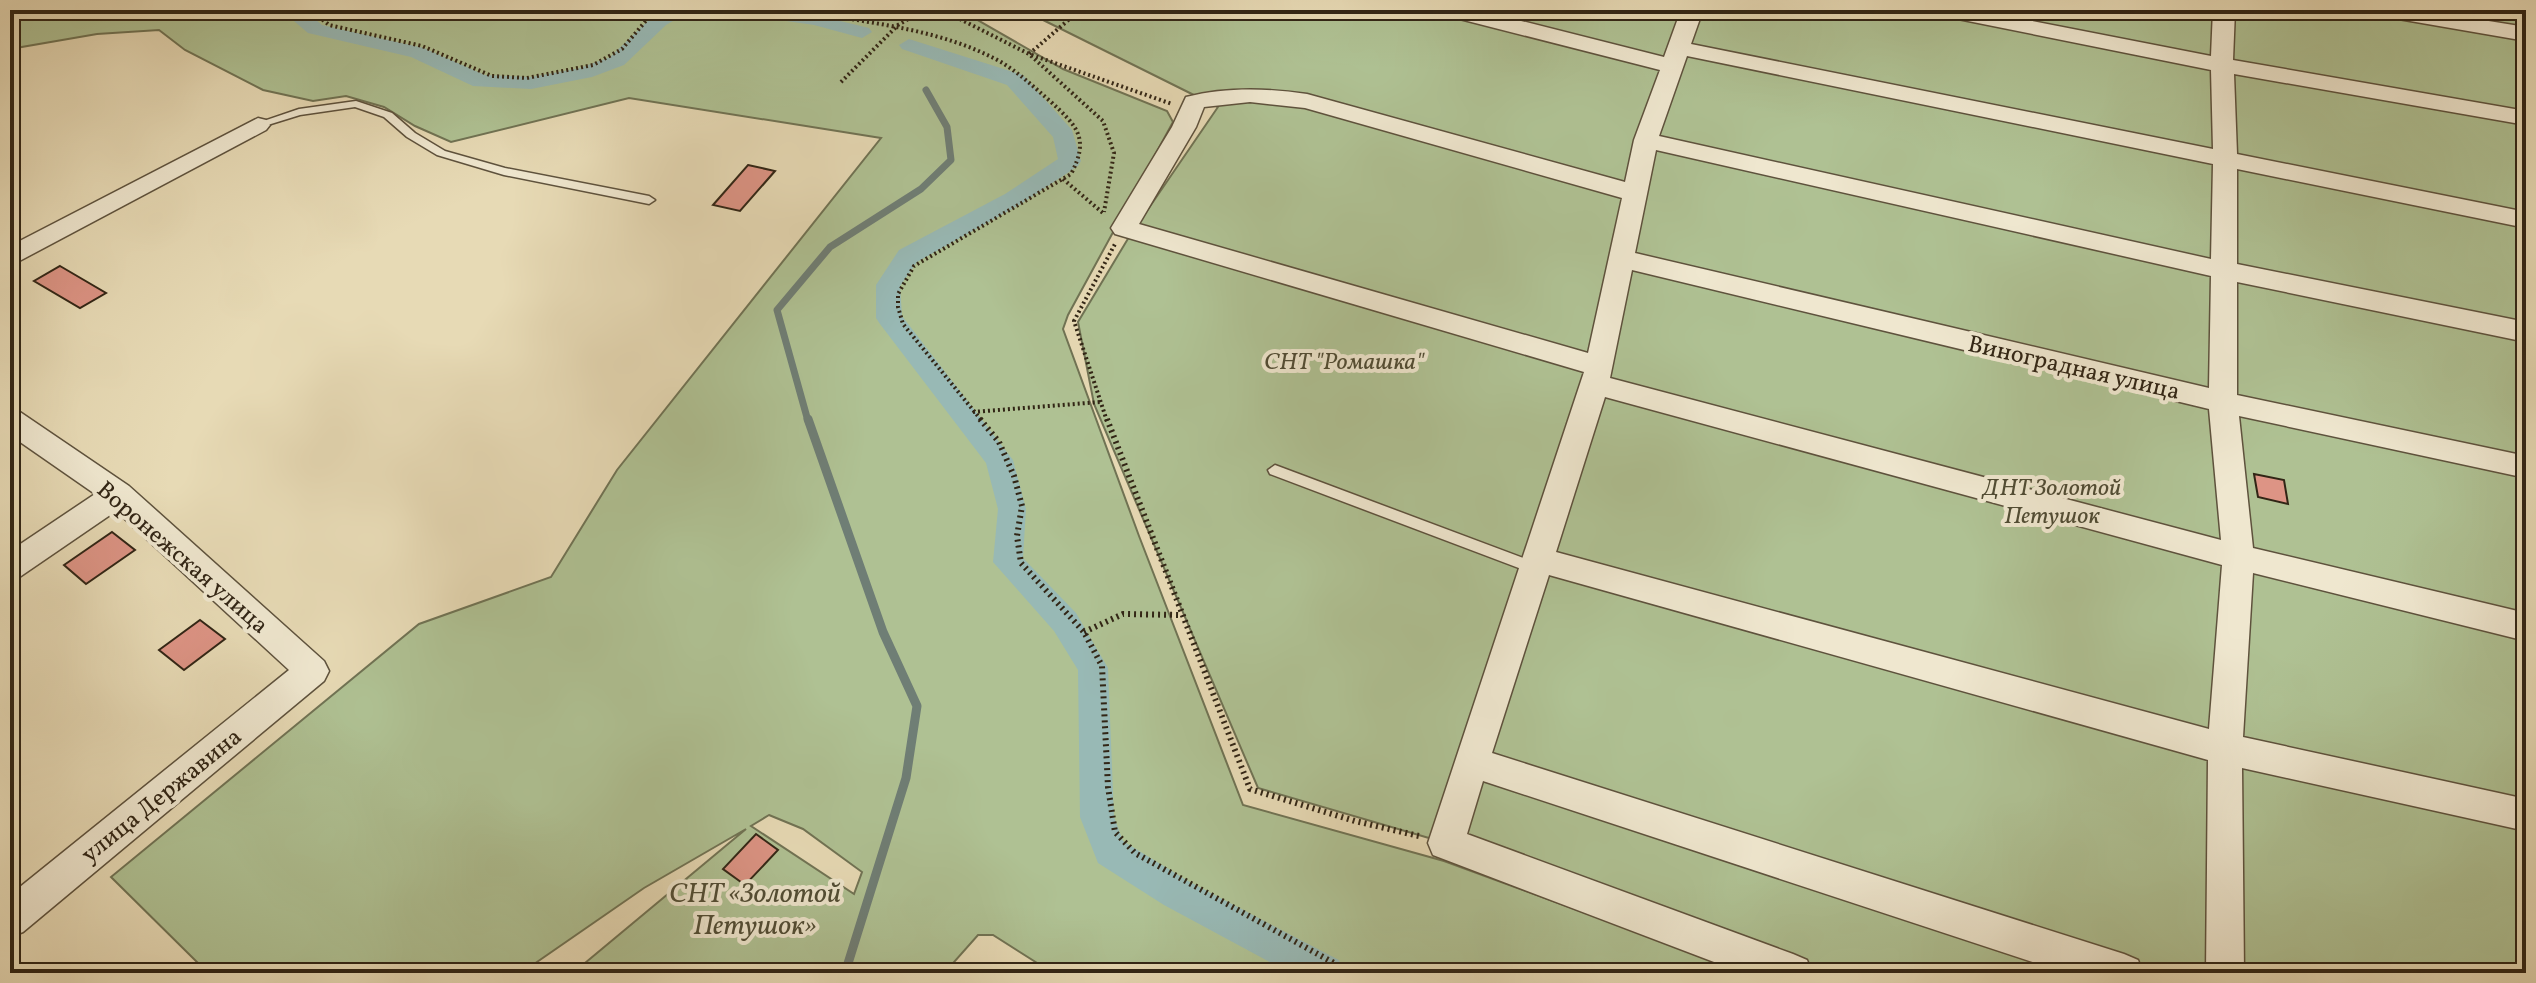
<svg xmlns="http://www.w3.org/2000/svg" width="2536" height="983" viewBox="0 0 2536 983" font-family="Vollkorn,serif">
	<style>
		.green { fill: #afc193; stroke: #707354; stroke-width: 2; fill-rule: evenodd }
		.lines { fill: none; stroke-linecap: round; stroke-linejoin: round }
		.stream-far1 { stroke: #6f7e75; stroke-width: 7 }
		.stream { stroke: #6f7e75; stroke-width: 9 }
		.canal { fill: #98b9b5; fill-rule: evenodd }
		.building { fill: #dd9485; stroke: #312515; stroke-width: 2 }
		.lane-casing { stroke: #5e523d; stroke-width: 3 }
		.street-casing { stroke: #5e523d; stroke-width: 3 }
		.path-far1 { stroke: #312515; stroke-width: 4; stroke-dasharray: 2 3; stroke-linecap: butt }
		.path { stroke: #312515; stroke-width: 6; stroke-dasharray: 2 4; stroke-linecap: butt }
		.lane { fill: #efe7cf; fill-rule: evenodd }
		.street { fill: #efe7cf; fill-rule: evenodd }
		.labels { text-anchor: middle; stroke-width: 8; stroke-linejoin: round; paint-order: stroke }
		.park-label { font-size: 24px; font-style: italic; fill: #504c34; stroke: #efe7cf }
		.street-label { font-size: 24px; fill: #312515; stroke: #efe7cf }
		.near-park-label { font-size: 28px; font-style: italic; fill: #504c34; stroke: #efe7cf }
	</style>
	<rect width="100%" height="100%" fill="#e7dab5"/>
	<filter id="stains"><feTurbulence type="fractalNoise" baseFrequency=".0025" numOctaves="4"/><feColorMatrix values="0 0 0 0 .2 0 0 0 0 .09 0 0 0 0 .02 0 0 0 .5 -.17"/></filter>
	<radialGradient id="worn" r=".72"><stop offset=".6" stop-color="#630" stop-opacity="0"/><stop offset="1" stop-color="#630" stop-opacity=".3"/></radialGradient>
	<path class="green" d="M10,10H960L1063,69L1167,111L1173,122L1068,315L1063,329L1139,536L1243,805L1444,861L1749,973H1053L993,935H978L954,962L970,973H573L746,829L644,888L521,973H192L200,965L111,877L419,624L551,577L617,470L881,138L629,98L451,142L415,126L384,107L346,96L313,101L263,90L185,50L159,30L97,34L10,49ZM769,815L803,829L862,872L854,894L751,826Z
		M1023,10H2526V973H1797L1446,843L1258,788L1094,404L1078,322L1129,237L1218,107Z"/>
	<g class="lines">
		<path class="stream-far1" d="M963,15L969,10
			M808,421L777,310L830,247L921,189L951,160L947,127L926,90"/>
		<path class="stream" d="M808,419L883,632L917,706L906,778L845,973"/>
		<path class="canal" d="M10,10H52L49,14L10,22Z
			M281,10H304L322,25L424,48L485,75L531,77L580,68L610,57L652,17L666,10H692L666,25L624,65L592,77L531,89L473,86L411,57L308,33Z
			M741,10H795L869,28L872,32L862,38L814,25L751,16Z
			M909,39L1023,75L1072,130L1081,161L1078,166L1021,204L917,262L900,286L902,316L1013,460L1026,509L1023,558L1076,613L1108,668L1114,817L1123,841L1188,881L1339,960L1344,973H1290L1164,905L1098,863L1080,817L1078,670L1054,631L993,562L998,509L986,463L880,324L876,318V285L899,250L1005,194L1058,159L1053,137L1007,85L902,49L899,45Z"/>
	</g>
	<path class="building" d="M748,165L775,171L740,211L713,205Z
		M60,266L106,293L80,308L34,281Z
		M2254,474L2284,480L2288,504L2258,497Z
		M112,532L135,550L86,584L64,565Z
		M200,620L225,639L184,670L159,650Z
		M756,834L778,850L745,885L723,869Z"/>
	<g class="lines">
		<defs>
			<path id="lane" d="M356,101L392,113L415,133L445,151L505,168L649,196L655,200L649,204L504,175L437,155L407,137L384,117L355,107L300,115L258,128L252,125L299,109Z
				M1275,465L1542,565L1544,569L1542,573H1532L1270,474L1268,470Z"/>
			<path id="street" d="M1441,10H1478L1664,57L1681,10H1703L1691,44L2213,149L2211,70L1943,16L1932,10H1976L2211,56L2213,10H2235L2233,60L2526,111V125L2234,74L2237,154L2526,212V228L2237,169V264L2526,322V342L2237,282V395L2526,456V478L2239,416L2253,548L2526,613V641L2253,573L2243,737L2526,799V831L2242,768L2244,973H2206L2208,760L1549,575L1492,753L2124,954L2138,960L2143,973H2066L1483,781L1467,834L1793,954L1807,960L1812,973H1743L1433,855L1428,843L1584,372L1115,234L1111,228L1172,127L1186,97C1226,87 1266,88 1307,94L1625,182L1634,140L1660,70L1444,15ZM1687,56L2213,164L2211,259L1659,136ZM1250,102L1305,108L1622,198L1588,353L1139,224L1196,127L1204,107ZM1656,150L2211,276L2209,388L1635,253ZM1632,270L2209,409L2221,540L1610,378ZM1605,397L2222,565L2209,729L1556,552Z
				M2370,10H2420L2526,27V41L2381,16Z
				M258,118L266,120L270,125L266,130L10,266V246Z
				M10,409L20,412L129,486L324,661L329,671L324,681L23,932L10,937V895L289,670L116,511L21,576L10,580V551L95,494L10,435Z"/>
		</defs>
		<use href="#lane" class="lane-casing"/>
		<use href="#street" class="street-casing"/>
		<path class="path-far1" d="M311,10L329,25L422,46L492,76L527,78L593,65L622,49L655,10
			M798,10C866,23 940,28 1001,62C1019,73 1034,87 1050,101C1077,126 1090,138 1071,174L914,266L898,294V307L903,324L982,421
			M942,10L1029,54L1103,121L1114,153L1104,212
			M1080,10L1029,54L1172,104
			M841,82L898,25L924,10
			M1063,179L1103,213
			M973,412L1100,402
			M1107,421L1074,321L1115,244"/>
		<path class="path" d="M980,419L999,442L1014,476L1022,506L1017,536L1021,563L1084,632L1102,666L1108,787L1115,832L1135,853L1352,973
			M1107,419L1250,789L1355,821L1419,836
			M1084,632L1123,614L1181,615"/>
		<use href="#lane" class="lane"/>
		<use href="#street" class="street"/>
	</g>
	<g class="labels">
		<g class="park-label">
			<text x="1344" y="369">СНТ "Ромашка"</text>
			<text x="2052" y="495">ДНТ Золотой<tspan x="2052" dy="28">Петушок</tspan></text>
		</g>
		<g class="street-label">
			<text transform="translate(2074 367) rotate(13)" y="8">Виноградная улица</text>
			<text transform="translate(183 557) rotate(41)" y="8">Воронежская улица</text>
			<text transform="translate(161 795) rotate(-39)" y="8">улица Державина</text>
		</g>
		<g class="near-park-label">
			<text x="755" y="902">СНТ «Золотой<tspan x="755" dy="32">Петушок»</tspan></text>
		</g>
	</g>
	<rect width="2536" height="983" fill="none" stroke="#e7dab5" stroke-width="40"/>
	<rect x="12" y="12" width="2512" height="959" fill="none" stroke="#312515" stroke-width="4"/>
	<rect x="20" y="20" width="2496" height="943" fill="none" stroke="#312515" stroke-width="2"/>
	<rect width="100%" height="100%" filter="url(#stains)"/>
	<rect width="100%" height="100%" fill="url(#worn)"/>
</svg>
